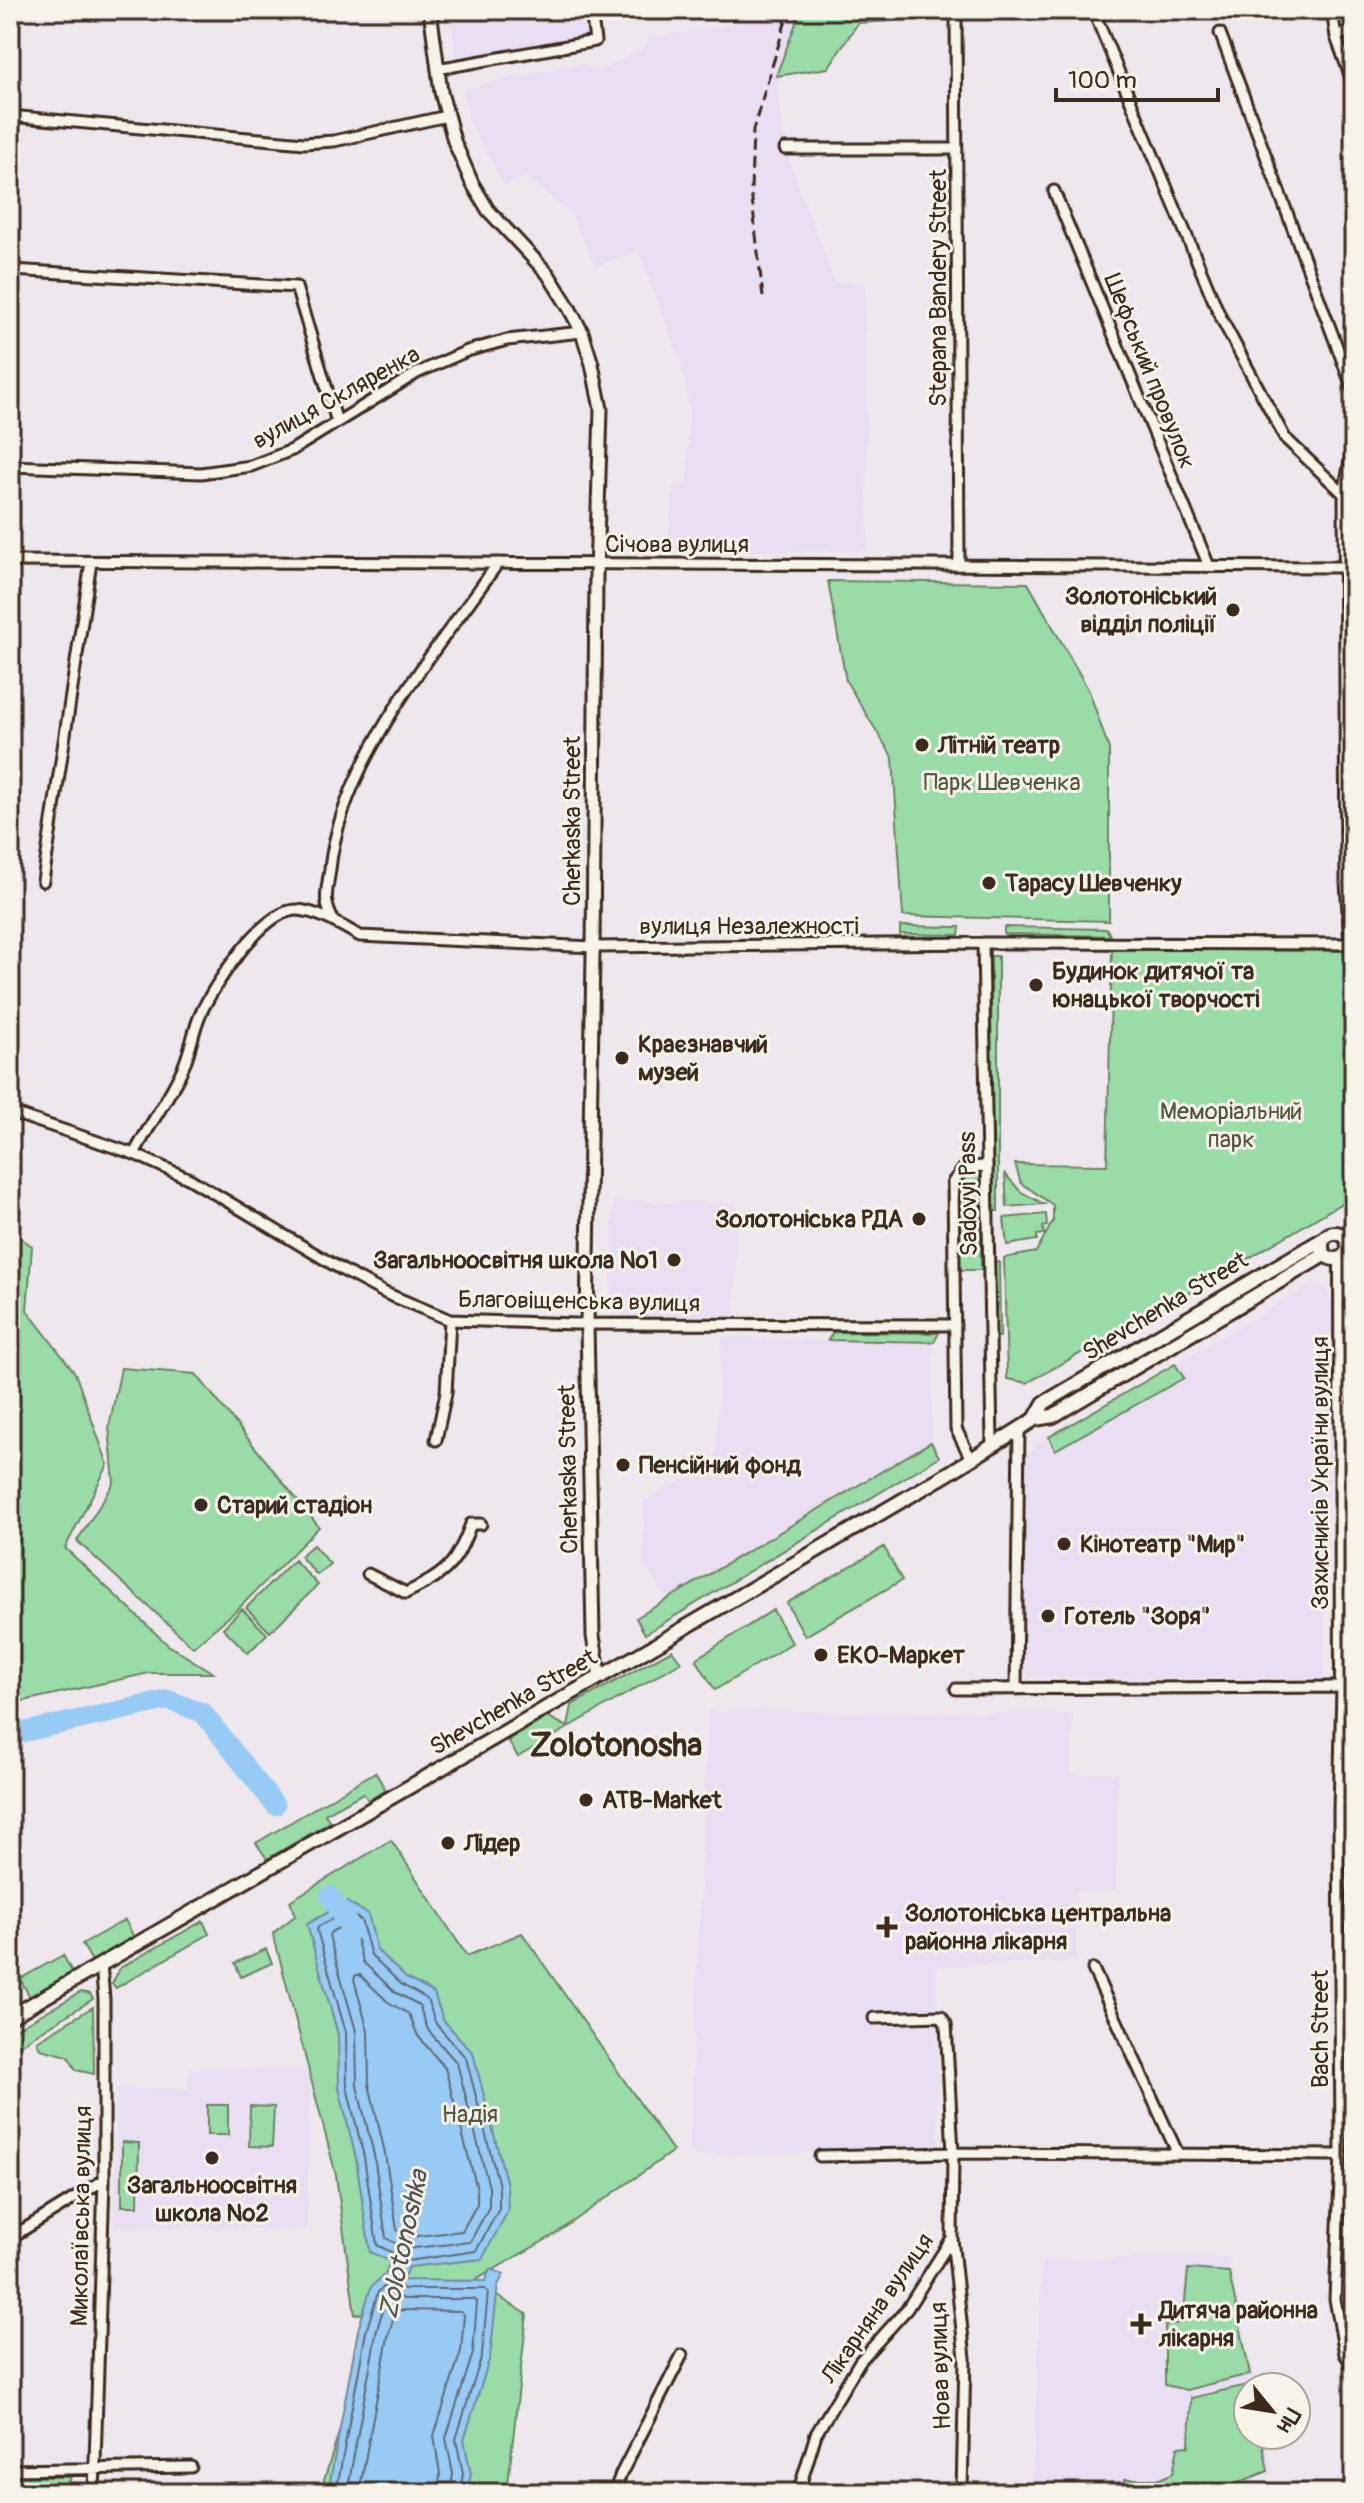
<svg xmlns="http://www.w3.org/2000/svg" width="1364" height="2503" viewBox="0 0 1364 2503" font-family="Pangolin,sans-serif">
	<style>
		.built { fill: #eadff2 }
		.green { fill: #99dca7; stroke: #6a8362; stroke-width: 2 }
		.water { fill: #97caf4; stroke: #728a9e; stroke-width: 2 }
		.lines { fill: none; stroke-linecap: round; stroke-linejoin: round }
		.shore { stroke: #606a74; stroke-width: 2 }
		.river { stroke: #97caf4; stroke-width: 20 }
		.minor-casing { stroke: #3b2a1e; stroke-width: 15 }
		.tertiary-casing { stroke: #3b2a1e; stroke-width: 17 }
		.secondary-casing { stroke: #3b2a1e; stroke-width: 18 }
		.minor { stroke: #f7f3e8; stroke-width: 9 }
		.tertiary { stroke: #f7f3e8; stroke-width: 11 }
		.secondary { stroke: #f7f3e8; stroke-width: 12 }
		.rail { stroke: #3b2a1e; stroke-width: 3; stroke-dasharray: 12 6; stroke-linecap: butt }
		.poi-dot { fill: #3b2a1e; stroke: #f7f3e8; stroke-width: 3 }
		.labels { text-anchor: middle; stroke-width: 6; stroke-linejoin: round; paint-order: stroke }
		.street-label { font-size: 24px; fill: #3b2a1e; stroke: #f7f3e8 }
		.poi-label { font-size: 24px; font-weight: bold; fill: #3b2a1e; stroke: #f7f3e8; text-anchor: start }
		.park-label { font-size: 24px; fill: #525640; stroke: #f7f3e8 }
		.water-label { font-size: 26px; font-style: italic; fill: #525254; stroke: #f7f3e8 }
		.district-label { font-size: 32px; font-weight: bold; fill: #3b2a1e; stroke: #f7f3e8 }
	</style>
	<rect width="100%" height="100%" fill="#efe7ee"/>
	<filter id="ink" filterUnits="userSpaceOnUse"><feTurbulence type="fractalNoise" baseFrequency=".0125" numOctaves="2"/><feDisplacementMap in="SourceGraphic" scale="16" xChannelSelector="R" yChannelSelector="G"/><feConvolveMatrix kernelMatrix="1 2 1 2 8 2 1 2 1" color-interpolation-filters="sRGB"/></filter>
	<g filter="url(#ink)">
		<path class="built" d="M451,10H591L595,41L455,64Z
			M753,10H801L778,86L785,149L835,282H865L868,551H667L673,486L687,485L689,407L681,364L638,251L596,267L570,213L526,177L504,185L470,124L463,89L584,63L597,72L641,49L650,38L743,22Z
			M613,1201L737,1203L735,1318H610Z
			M1313,1283L1328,1290L1334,1309L1324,1678H1038L1029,1676L1022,1667L1025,1463L1028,1454L1040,1442Z
			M722,1338L934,1342L931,1442L667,1600L644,1565V1500L715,1463Z
			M708,1711L1073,1713L1071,1774L1118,1773L1116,1891L1076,1892V1962L937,1966L938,2151L689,2155Z
			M189,2068L310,2070L307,2230L114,2227L117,2088L188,2089Z
			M1229,2256L1256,2387H1248V2435H1265L1273,2473L1225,2493H1032L1042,2261Z"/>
		<path class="green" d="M801,10H924L908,20L858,23L828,68L776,76Z
			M828,581L1028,583L1089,691L1109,749V921L903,916L893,758L846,681Z
			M900,926L960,927L959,935L900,934Z
			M1004,927L1107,929L1110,936L1004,934Z
			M1112,949L1354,951V1199L1342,1203L1197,1289L1027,1383L1007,1379L1004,1258L1036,1252L1053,1221V1205L1021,1183L1015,1164L1107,1165Z
			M991,956H998V1211H992Z
			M964,1174H980L981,1270H960L959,1185Z
			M1005,1174L1021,1192L1044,1204L1007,1207Z
			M1046,1214L1047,1226L1043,1227L1044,1234L1037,1235V1240L1007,1245L1004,1218Z
			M10,1231L32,1246L27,1310L75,1373L108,1465L65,1548L168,1645L213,1673H149L10,1704Z
			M989,1262H999L1000,1337H990Z
			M833,1332L939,1333L934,1342L828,1340Z
			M1175,1364L1184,1378L1055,1450L1049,1437Z
			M121,1368L196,1374L319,1527L239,1608L193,1647L77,1541L114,1483L109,1427Z
			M931,1442L939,1457L645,1634L636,1618Z
			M313,1545L330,1564L317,1575L300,1556Z
			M884,1547L902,1580L805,1636L787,1603Z
			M294,1560L318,1585L270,1632L246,1608Z
			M242,1609L267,1634L248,1653L223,1628Z
			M773,1610L792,1643L715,1690L696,1659Z
			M672,1650L681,1662L518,1757L508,1741L548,1717L568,1727L572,1705Z
			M375,1772L386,1790L368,1800L363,1793L325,1814L330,1822L267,1859L256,1843Z
			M391,1840L467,1956L522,1933L673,2151L554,2235L465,2286L355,2315L336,2175L273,1933L295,1916L290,1901Z
			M125,1920L134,1937L92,1961L82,1944Z
			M203,1921L209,1934L116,1988L112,1984L120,1968Z
			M266,1949L272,1963L241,1977L235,1963Z
			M63,1955L72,1972L30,1997L20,1979Z
			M81,1992L90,1994L93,1999L10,2051V2032Z
			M93,2007L94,2074L76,2070L68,2056L40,2049L37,2041Z
			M207,2105H228V2135H207Z
			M250,2106L274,2107L272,2147L249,2146Z
			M122,2142L139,2143L138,2206H122Z
			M1188,2269L1229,2272L1250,2374L1186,2390L1165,2385V2326L1183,2322Z
			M461,2296H497L527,2314L507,2493H320L357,2375Z
			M1251,2384V2387H1248V2435H1261L1268,2471L1211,2493H1125V2479H1160L1173,2473L1178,2447L1189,2446L1191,2398Z
			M10,2477H71L61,2493H10Z"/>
		<path class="water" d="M347,1902L368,1914L377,1950L406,1978L434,1993L443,2020L473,2053L507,2185L508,2211L482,2259L409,2267L402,2280L485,2281L490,2269L504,2274L498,2285L490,2357L464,2440L471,2474L467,2493H328L358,2330L371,2287L385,2274L390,2261L370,2252L356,2159L339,2088L338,2035L307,1924Z"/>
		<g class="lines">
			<path class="shore" d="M346,1912L361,1920L371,1955L401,1984L427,1999L436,2024L466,2058L499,2186V2209L476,2251L401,2262L393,2253L377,2245L364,2157L347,2087L346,2033L317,1930L319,1926Z
				M346,1924L353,1927L363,1962L395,1992L419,2005L428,2030L457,2063L489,2187V2207L470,2242L405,2249L386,2238L374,2155L357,2086L356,2031L329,1936L331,1932Z
				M356,1975H360L388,2002L409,2014L418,2036L445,2068L477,2189V2204L462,2231L409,2237L397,2230L385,2153L369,2084L368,2031L354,1979Z
				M336,2493L366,2332L378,2292L392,2280L404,2289H485L488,2292L482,2355L456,2439L463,2474L460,2493
				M347,2493L376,2334L386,2297L391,2294L404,2299H474L477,2302L473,2353L446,2438L453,2474L450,2493
				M359,2493L388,2337L395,2312L398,2310L461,2311L464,2315L461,2351L434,2436L440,2474L438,2493"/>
			<path class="river" d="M10,1735L168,1700L203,1713L275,1805
				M330,1896L352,1930"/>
			<defs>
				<path id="minor" d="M956,10L959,565
					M1093,10L1220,316L1285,438L1344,494
					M1332,10L1336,37L1354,86
					M1220,33L1354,392
					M1336,37L1354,30
					M437,69L595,41L591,10
					M10,116L304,143L334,141L447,116
					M785,149H957
					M1054,191L1209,566
					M12,270L296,287L337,422
					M10,466L201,473L251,466L292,450L417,373L467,351L507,340L582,332
					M10,561L1344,567
					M43,881L91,562
					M334,922C322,899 327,893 330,869C341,760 436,651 498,563
					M983,943L992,1445
					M1350,944L1346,882L1344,494L1354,438
					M10,1112L134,1154L190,1179L344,1271L385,1293L450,1320L576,1324L955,1325
					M134,1154C148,1127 167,1101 180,1074C190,1056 192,1034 200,1015C213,986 263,909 297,910C318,911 342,926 360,936L593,947L983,943L1354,944
					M436,1440L446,1393L450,1320
					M971,1459L956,1429L953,1182L965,1167L987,1166
					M368,1574L406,1593C446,1573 455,1567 471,1524H481
					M1016,1688L1019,1429
					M956,1689L1342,1687L1339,1811L1341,2155L1335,2299L1345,2354L1354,2368
					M1093,1969L1178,2154
					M874,2018L941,2016L946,2024L953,2153L952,2238L965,2358L962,2493
					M820,2156L953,2153L1341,2155
					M1340,2206L1354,2212
					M10,2238L104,2180
					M10,2470L191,2467
					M94,2493L104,2180V1999L101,1964
					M614,2493L621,2474L682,2355
					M798,2493L816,2434L860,2361L907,2309L952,2238"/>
				<path id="tertiary" d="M430,10L441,92L454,141L472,183L488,210L548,274L568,306L582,332L592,364L601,409L596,575L593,954L587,1324L593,1636L600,1677"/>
				<path id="secondary" d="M1322 1246a13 13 0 1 1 26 0a13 13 0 1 1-26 0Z
					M1341,1259L1342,1687H1354
					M1035,1419L1044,1403L1325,1238
					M10,2017L652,1647L949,1473L1035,1419L1053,1416L1324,1255"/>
			</defs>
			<use href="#minor" class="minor-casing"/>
			<use href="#tertiary" class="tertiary-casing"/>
			<use href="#secondary" class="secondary-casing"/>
			<use href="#minor" class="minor"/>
			<use href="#tertiary" class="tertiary"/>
			<use href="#secondary" class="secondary"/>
			<path class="rail" d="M763,297L751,191L753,130L789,10"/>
		</g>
	</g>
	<g class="poi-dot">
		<circle cx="1233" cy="610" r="8"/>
		<circle cx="922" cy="745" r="8"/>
		<circle cx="989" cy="883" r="8"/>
		<circle cx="1036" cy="985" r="8"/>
		<circle cx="622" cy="1058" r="8"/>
		<circle cx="919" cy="1219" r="8"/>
		<circle cx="674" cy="1260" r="8"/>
		<circle cx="623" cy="1465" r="8"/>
		<circle cx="201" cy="1505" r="8"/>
		<circle cx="1064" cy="1544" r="8"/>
		<circle cx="1048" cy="1616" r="8"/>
		<circle cx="821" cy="1655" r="8"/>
		<circle cx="586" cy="1800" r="8"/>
		<circle cx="448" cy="1843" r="8"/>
		<path d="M883 1915h8v8h8v8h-8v8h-8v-8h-8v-8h8z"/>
		<circle cx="212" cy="2158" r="8"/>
		<path d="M1137 2312h8v8h8v8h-8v8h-8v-8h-8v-8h8z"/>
	</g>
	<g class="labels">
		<g class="street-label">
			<text transform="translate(938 288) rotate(-90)" y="8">Stepana Bandery Street</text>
			<text transform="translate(1150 371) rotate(68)" y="8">Шефський провулок</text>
			<text transform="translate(336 397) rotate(-29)" y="8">вулиця Скляренка</text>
			<text x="677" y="552">Січова вулиця</text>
			<text transform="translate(572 821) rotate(-90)" y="8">Cherkaska Street</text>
			<text x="749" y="934">вулиця Незалежності</text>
			<text transform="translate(968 1194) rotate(-91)" y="8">Sadovyi Pass</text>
			<text transform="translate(579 1301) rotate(1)" y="8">Благовіщенська вулиця</text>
			<text transform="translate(1165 1306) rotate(-31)" y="8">Shevchenka Street</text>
			<text transform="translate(568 1469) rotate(-91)" y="8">Cherkaska Street</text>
			<text transform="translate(1320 1473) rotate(-90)" y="8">Захисників України вулиця</text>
			<text transform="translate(513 1702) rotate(-30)" y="8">Shevchenka Street</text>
			<text transform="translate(1320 2029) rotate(-90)" y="8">Bach Street</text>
			<text transform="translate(81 2216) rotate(-89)" y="8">Миколаївська вулиця</text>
			<text transform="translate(877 2308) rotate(-55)" y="8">Лікарняна вулиця</text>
			<text transform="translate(940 2366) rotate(-92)" y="8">Нова вулиця</text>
		</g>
		<g class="poi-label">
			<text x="1217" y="604" text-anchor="end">Золотоніський<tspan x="1217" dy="28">відділ поліції</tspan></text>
			<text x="938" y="753">Літній театр</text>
			<text x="1005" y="891">Тарасу Шевченку</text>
			<text x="1052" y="979">Будинок дитячої та<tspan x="1052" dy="28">юнацької творчості</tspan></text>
			<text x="638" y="1052">Краєзнавчий<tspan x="638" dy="28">музей</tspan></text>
			<text x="903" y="1227" text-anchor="end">Золотоніська РДА</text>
			<text x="658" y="1268" text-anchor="end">Загальноосвітня школа №1</text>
			<text x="639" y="1473">Пенсійний фонд</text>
			<text x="217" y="1513">Старий стадіон</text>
			<text x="1080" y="1552">Кінотеатр "Мир"</text>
			<text x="1064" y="1624">Готель "Зоря"</text>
			<text x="837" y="1663">ЕКО-Маркет</text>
			<text x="602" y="1808">ATB-Market</text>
			<text x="464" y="1851">Лідер</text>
			<text x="905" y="1921">Золотоніська центральна<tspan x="905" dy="28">районна лікарня</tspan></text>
			<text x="212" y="2193" text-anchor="middle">Загальноосвітня<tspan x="212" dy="28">школа №2</tspan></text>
			<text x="1159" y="2318">Дитяча районна<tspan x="1159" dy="28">лікарня</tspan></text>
		</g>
		<g class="park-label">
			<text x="1002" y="790">Парк Шевченка</text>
			<text x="1231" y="1119">Меморіальний<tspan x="1231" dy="28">парк</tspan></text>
			<text x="470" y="2122">Надія</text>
		</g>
		<g class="water-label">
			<text transform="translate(403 2244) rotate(-78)" y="9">Zolotonoshka</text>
		</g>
		<g class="district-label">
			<text x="616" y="1756">Zolotonosha</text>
		</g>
	</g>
	<rect width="1364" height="2503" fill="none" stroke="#f7f3e8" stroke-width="40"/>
	<rect x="20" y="20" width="1324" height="2463" fill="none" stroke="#3b2a1e" stroke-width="3" filter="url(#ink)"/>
	<g transform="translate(1272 2411) rotate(120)"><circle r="38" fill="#f7f3e8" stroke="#aca397" stroke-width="2"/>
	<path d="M0-6L14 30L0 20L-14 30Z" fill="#3b2a1e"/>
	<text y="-12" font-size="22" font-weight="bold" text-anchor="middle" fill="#3b2a1e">Пн</text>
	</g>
	<path d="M1056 88v12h162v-12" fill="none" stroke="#3b2a1e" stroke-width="4"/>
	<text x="1068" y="88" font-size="24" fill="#3b2a1e" stroke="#f7f3e8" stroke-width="6" paint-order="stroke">100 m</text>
</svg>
